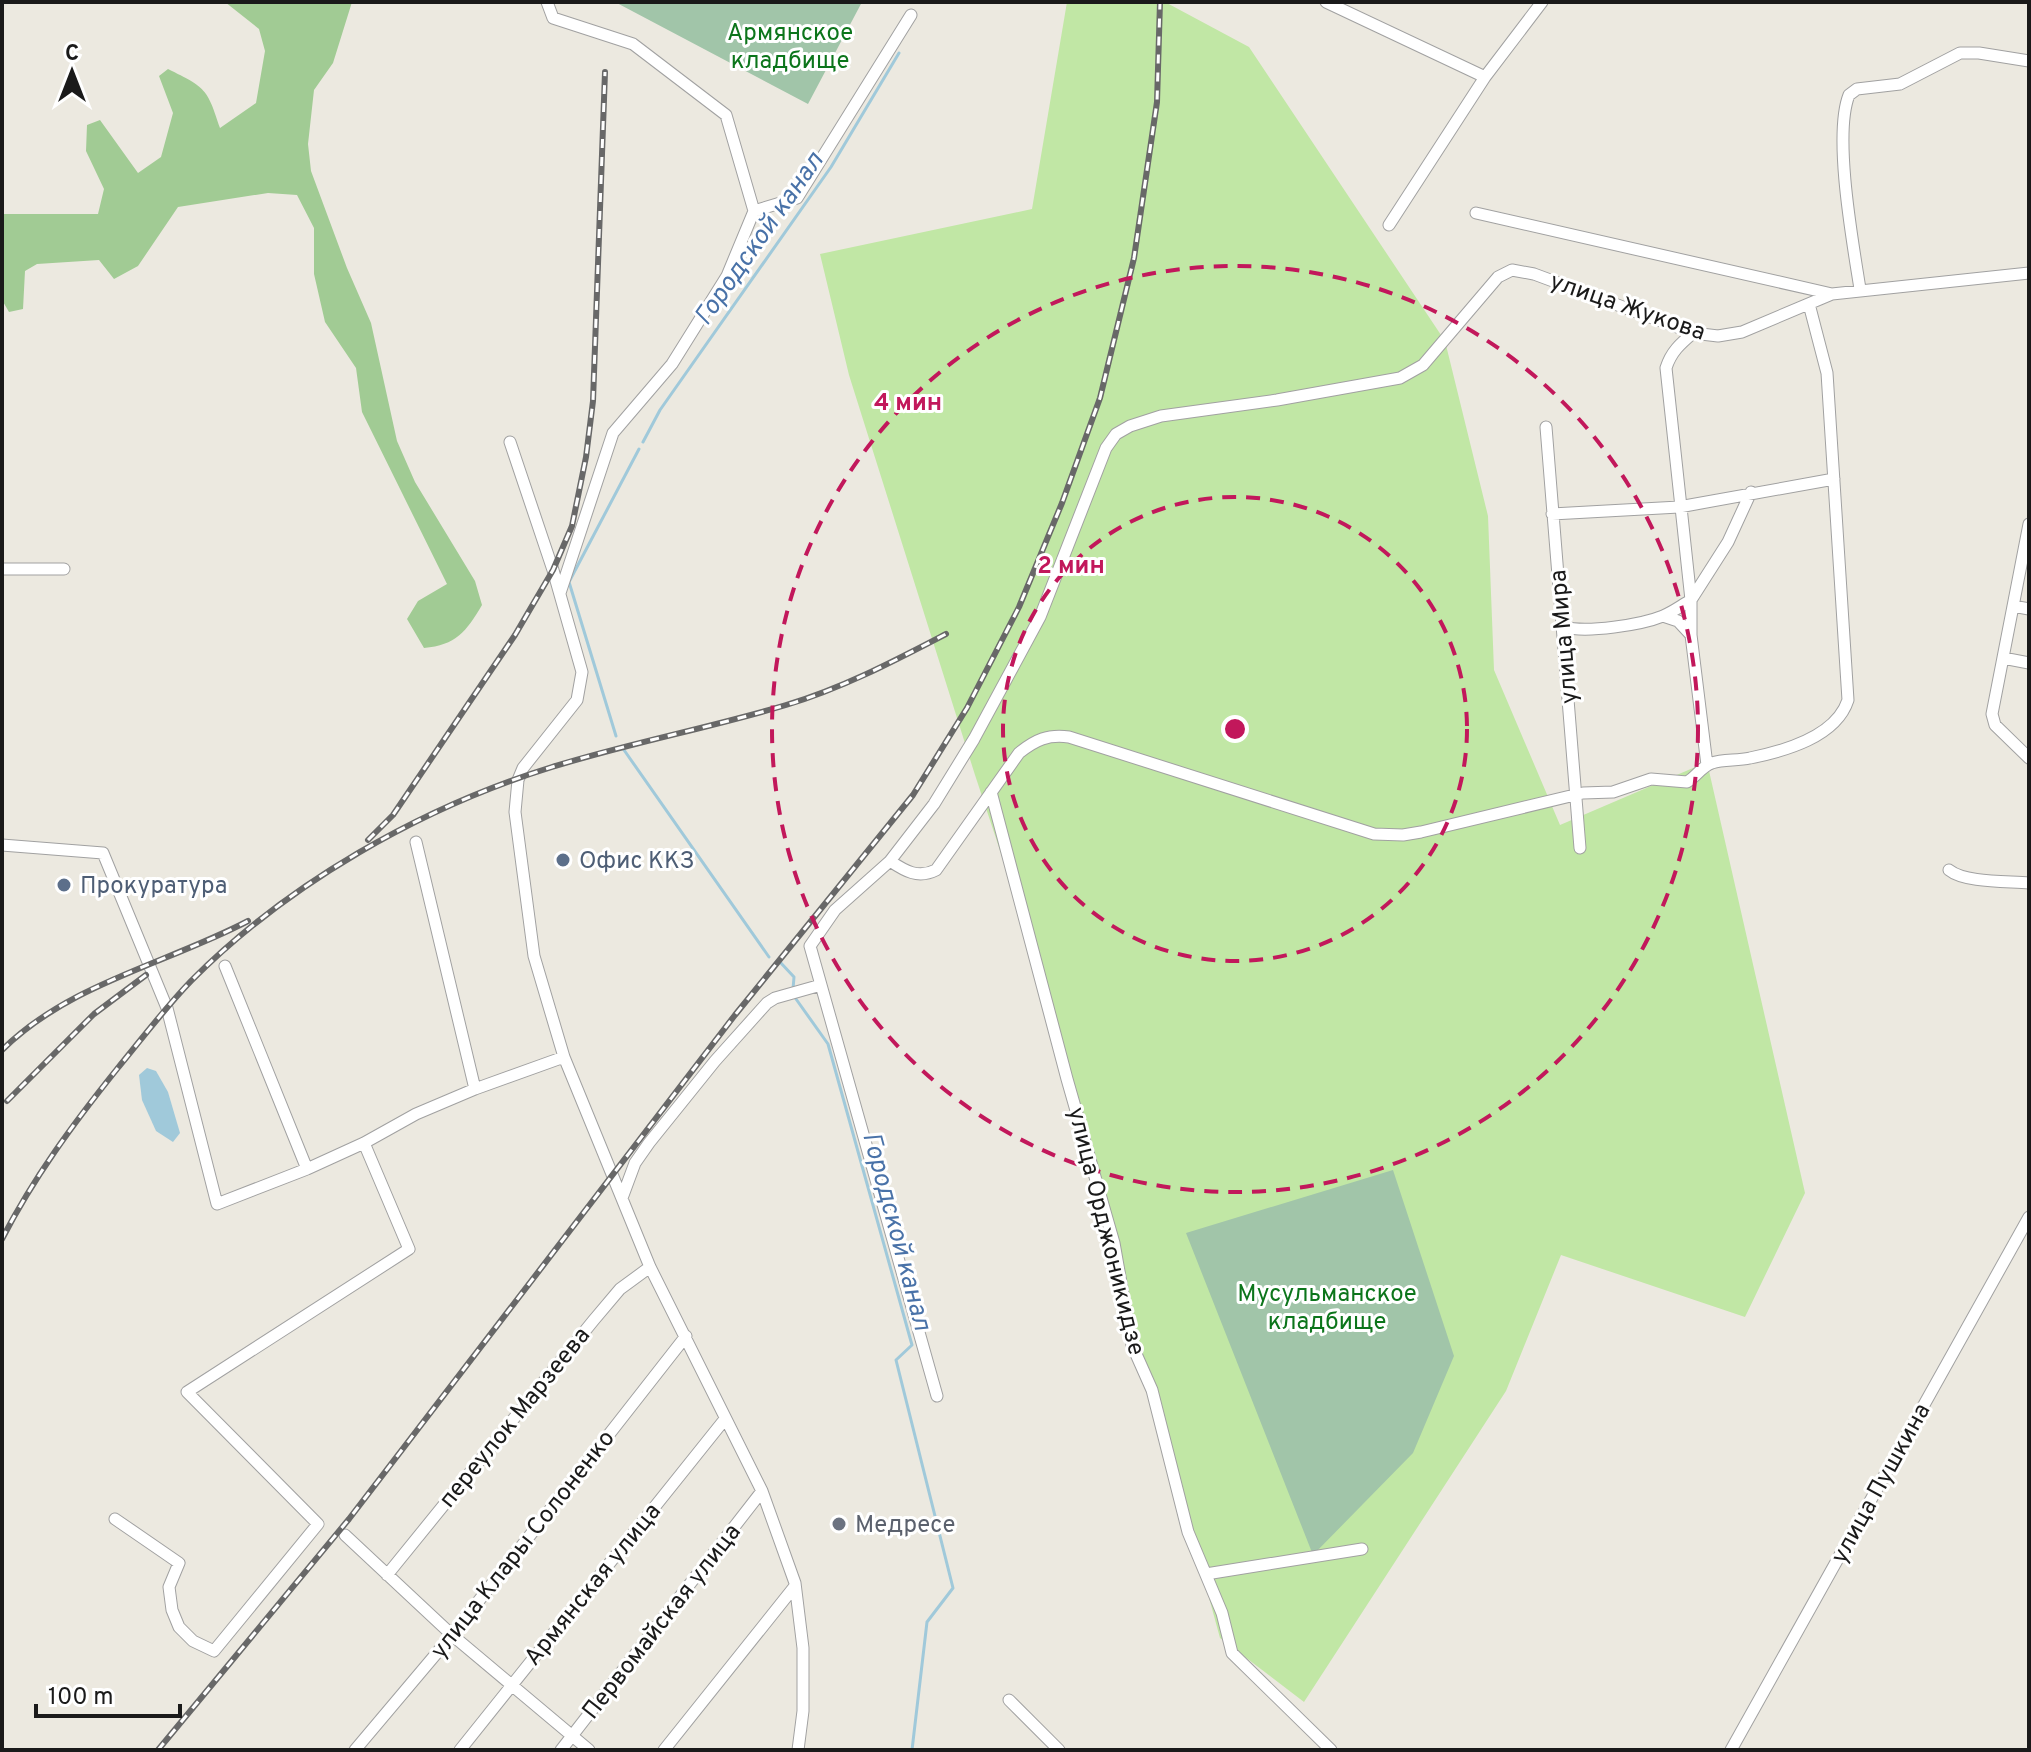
<svg xmlns="http://www.w3.org/2000/svg" width="2031" height="1752" viewBox="0 0 2031 1752" font-family="Overpass,sans-serif">
	<style>
		.grass { fill: #c1e7a5 }
		.forest { fill: #a1cb94 }
		.cemetery { fill: #a1c5a9 }
		.water { fill: #a0c9da }
		.lines { fill: none; stroke-linecap: round; stroke-linejoin: round }
		.stream { stroke: #a0c9da; stroke-width: 3 }
		.minor-casing { stroke: #a1a1a1; stroke-width: 13 }
		.minor { stroke: #fff; stroke-width: 11 }
		.rail-casing { stroke: #686868; stroke-width: 6 }
		.rail { stroke: #fff; stroke-width: 3; stroke-dasharray: 9; stroke-linecap: butt }
		.ring { fill: none; stroke: #c2185b; stroke-width: 4; stroke-dasharray: 14 10 }
		.service-dot { fill: #5c6f8a; stroke: #fff; stroke-width: 3 }
		.worship-dot { fill: #6b7280; stroke: #fff; stroke-width: 3 }
		.labels { text-anchor: middle; stroke-width: 6; stroke-linejoin: round; paint-order: stroke }
		.park-label { font-size: 24px; fill: #0c751b; stroke: #fff }
		.street-label { font-size: 24px; fill: #1a1a1a; stroke: #fff }
		.service-label { font-size: 24px; fill: #4e5e75; stroke: #fff; text-anchor: start }
		.worship-label { font-size: 24px; fill: #5b616d; stroke: #fff; text-anchor: start }
		.water-label { font-size: 26px; font-style: italic; fill: #4972a8; stroke: #fff }
		.centre { fill: #c2185b; stroke: #fff; stroke-width: 4 }
		.ring-label { font-size: 24px; text-anchor: middle; font-weight: bold; fill: #c2185b; stroke: #fff; stroke-width: 6; stroke-linejoin: round; paint-order: stroke }
	</style>
	<rect width="100%" height="100%" fill="#ece9e0"/>
	<path class="grass" d="M1067,2H1165L1249,47L1445,341L1488,516L1494,670L1560,825L1707,762L1805,1193L1745,1317L1561,1255L1506,1391L1304,1702L1220,1638L1032,947L975,775L849,375L820,254L1032,209Z"/>
	<path class="forest" d="M225,2H352L333,63L314,90L308,144L311,171L347,268L371,323L397,441L415,482L475,581L482,605C466,632 456,645 424,648L407,619L418,601L447,584L362,412L356,368L325,322L314,274V228L297,195L268,193L178,207L138,266L114,279L99,260L37,264L25,271L23,309L9,312L2,300V214H98L104,189L86,151L87,125L100,120L138,173L161,157L173,113L159,76L168,69C206,88 207,88 220,128L256,103L265,51L259,29Z"/>
	<path class="cemetery" d="M615,2H862L808,104Z
		M1393,1170L1454,1356L1413,1453L1313,1555L1186,1233Z"/>
	<path class="water" d="M147,1068L156,1071L168,1092L180,1133L173,1142L156,1131L142,1100L139,1075Z"/>
	<g class="lines">
		<path class="stream" d="M643,442L660,410L831,167L899,53
			M616,736L569,582L639,449
			M624,750L769,957
			M780,962L794,977L793,989
			M796,999L828,1044L912,1345L896,1360L953,1588L927,1622L912,1750"/>
		<defs>
			<path id="minor" d="M547,2L553,18L633,44L726,115L754,211L727,276L672,364L613,433L560,593
				M1326,2L1485,77
				M754,211L797,198L911,15
				M1476,213L1832,294
				M1389,225L1485,77L1542,2
				M1860,289C1853,244 1833,135 1849,95L1857,89L1900,84L1960,53H1979L2029,61
				M1546,427L1580,848
				M510,442L553,570L582,672L577,700L523,768L518,780L515,812L534,956L564,1057L650,1267L762,1491L795,1583L803,1648V1711L798,1750
				M1552,514L1679,507L1834,479
				M2029,524L1992,714L1995,725L2029,758
				M2,569H64
				M2013,606L2029,609
				M1663,616L1678,621L1691,635
				M1564,627C1587,633 1641,625 1663,616C1673,612 1682,605 1691,600L1666,368C1671,352 1680,344 1693,333
				M2003,658L2029,663
				M1707,765L1691,635V600L1728,542L1751,492
				M991,792L1067,1079L1114,1243L1132,1345L1152,1390L1188,1532L1222,1613L1232,1653L1331,1750
				M416,842L475,1089
				M2,845L103,853L167,1008L217,1204L307,1169L364,1143L416,1114L475,1089L564,1057
				M890,861C905,871 918,879 936,870L1019,753C1035,740 1048,734 1069,737L1374,834L1403,835L1421,832L1583,793L1613,792L1651,779L1687,782C1696,777 1702,766 1712,763C1723,759 1737,761 1750,758C1785,751 1836,737 1848,700L1827,373L1809,304
				M1949,870C1965,883 2008,881 2029,883
				M225,966L307,1169
				M622,1198L635,1163L649,1143L715,1061L767,1003L775,998L821,985
				M937,1396L810,946L835,910L890,861L934,804L974,739L1040,617L1106,448L1116,434L1130,426L1161,416L1277,400L1400,378L1423,365L1498,277L1512,270L1534,274L1693,333L1718,336L1742,332L1832,294L2029,273
				M115,1519L179,1563L169,1587L172,1610L179,1627L193,1641L214,1651L318,1524L187,1392L409,1249L364,1143
				M345,1535L452,1635L589,1750
				M1206,1574L1362,1549
				M387,1575L593,1321L620,1289L650,1267
				M1009,1700L1059,1750
				M355,1750L452,1635L686,1336
				M460,1750L725,1419
				M561,1750L762,1491
				M664,1750L795,1586
				M1731,1750L2029,1217"/>
		</defs>
		<use href="#minor" class="minor-casing"/>
		<use href="#minor" class="minor"/>
		<defs>
			<path id="rail" d="M368,840L393,815L515,635L553,570L572,526L586,457L593,401L605,72
				M2,1050C70,983 166,964 248,921
				M7,1101L94,1014L146,975
				M2,1239C34,1177 73,1124 117,1069C141,1040 164,1009 191,981C287,884 422,807 552,767C629,743 709,728 786,705C843,688 894,661 946,634
				M158,1750L349,1519L735,1015L913,795L967,708L1019,607L1062,503L1100,398L1134,258L1157,102L1160,2"/>
		</defs>
		<use href="#rail" class="rail-casing"/>
		<use href="#rail" class="rail"/>
	</g>
	<g class="ring">
		<circle cx="1235" cy="729" r="232"/>
		<circle cx="1235" cy="729" r="463"/>
	</g>
	<g class="service-dot">
		<circle cx="563" cy="860" r="8"/>
		<circle cx="64" cy="885" r="8"/>
	</g>
	<circle class="worship-dot" cx="839" cy="1524" r="8"/>
	<g class="labels">
		<g class="park-label">
			<text x="790" y="40">Армянское<tspan x="790" dy="28">кладбище</tspan></text>
			<text x="1327" y="1301">Мусульманское<tspan x="1327" dy="28">кладбище</tspan></text>
		</g>
		<g class="street-label">
			<text transform="translate(1628 306) rotate(19)" y="8">улица Жукова</text>
			<text transform="translate(1563 637) rotate(-95)" y="8">улица Мира</text>
			<text transform="translate(1107 1231) rotate(76)" y="8">улица Орджоникидзе</text>
			<text transform="translate(514 1417) rotate(-51)" y="8">переулок Марзеева</text>
			<text transform="translate(1880 1483) rotate(-61)" y="8">улица Пушкина</text>
			<text transform="translate(522 1544) rotate(-52)" y="8">улица Клары Солоненко</text>
			<text transform="translate(592 1584) rotate(-51)" y="8">Армянская улица</text>
			<text transform="translate(661 1621) rotate(-52)" y="8">Первомайская улица</text>
		</g>
		<g class="service-label">
			<text x="579" y="868">Офис ККЗ</text>
			<text x="80" y="893">Прокуратура</text>
		</g>
		<g class="worship-label">
			<text x="855" y="1532">Медресе</text>
		</g>
		<g class="water-label">
			<text transform="translate(758 238) rotate(-55)" y="9">Городской канал</text>
			<text transform="translate(898 1231) rotate(75)" y="9">Городской канал</text>
		</g>
	</g>
	<circle cx="1235" cy="729" r="12" class="centre"/>
	<g class="ring-label">
		<text x="908" y="410">4 мин</text>
		<text x="1071" y="573">2 мин</text>
	</g>
	<rect width="2031" height="1752" fill="none" stroke="#1a1a1a" stroke-width="8"/>
	<g transform="translate(72 72)" stroke="#ffffff" stroke-width="6" paint-order="stroke">
	<path d="M0-6L14 30L0 20L-14 30Z" fill="#1a1a1a"/>
	<text y="-12" font-size="22" font-weight="bold" text-anchor="middle" fill="#1a1a1a">С</text>
	</g>
	<path d="M36 1704v12h144v-12" fill="none" stroke="#1a1a1a" stroke-width="4"/>
	<text x="48" y="1704" font-size="24" fill="#1a1a1a" stroke="#ffffff" stroke-width="6" paint-order="stroke">100 m</text>
</svg>
